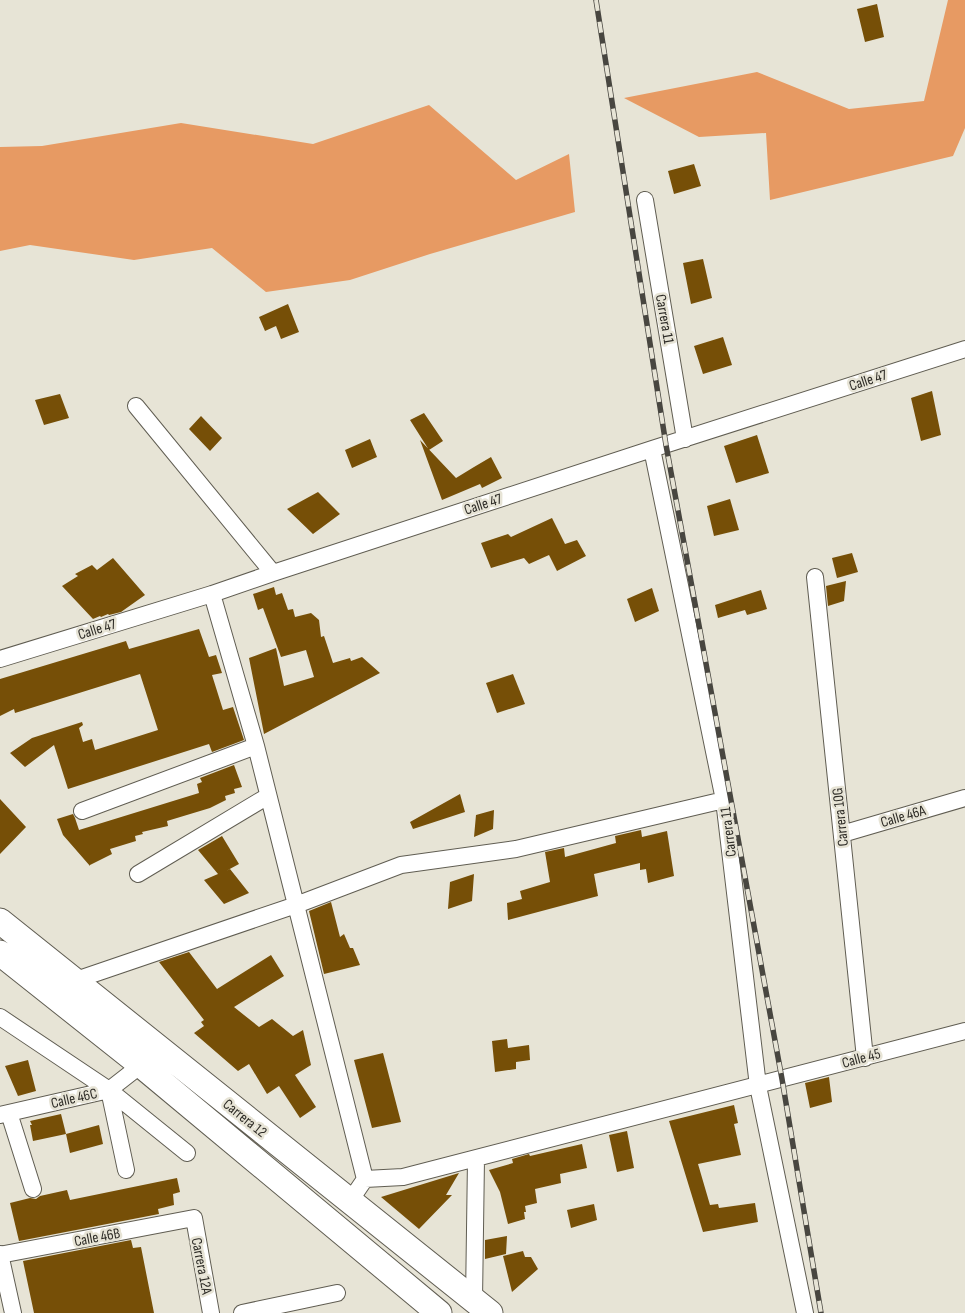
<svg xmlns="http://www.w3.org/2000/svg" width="965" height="1313" viewBox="0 0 965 1313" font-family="'Sofia Sans Condensed',sans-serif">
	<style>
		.forest { fill: #e79a63 }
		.building { fill: #764f07 }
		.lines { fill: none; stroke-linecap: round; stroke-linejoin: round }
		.street-casing { stroke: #605d52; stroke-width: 18 }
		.primary-casing { stroke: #605d52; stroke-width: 27 }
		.street { stroke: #fff; stroke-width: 16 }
		.primary { stroke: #fff; stroke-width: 25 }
		.rail-casing { stroke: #484640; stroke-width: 5.5 }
		.rail { stroke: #e7e4d6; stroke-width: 4; stroke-dasharray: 11; stroke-linecap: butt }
		.labels { text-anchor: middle; stroke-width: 5; stroke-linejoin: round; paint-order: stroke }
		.street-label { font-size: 15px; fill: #2d2b26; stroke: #e7e4d6 }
	</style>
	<rect width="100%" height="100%" fill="#e7e4d6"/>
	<path class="forest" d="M948,0H965V128L953,156L770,200L766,133L699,137L624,98L757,72L849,109L924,101Z
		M429,105L516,180L569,154L575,212L430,254L350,280L266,292L212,248L134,260L30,245L0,251V147L42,146L181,123L313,144Z"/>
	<path class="building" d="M877,4L884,37L865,42L857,9Z
		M694,164L701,186L674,194L668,171Z
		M703,259L712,298L691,304L683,263Z
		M288,304L299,332L281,339L276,326L265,331L259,317Z
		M723,337L732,365L703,374L694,346Z
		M932,391L941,435L921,441L911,398Z
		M60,394L69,418L44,425L35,400Z
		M424,413L443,441L429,450L410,420Z
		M201,416L222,438L210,451L189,429Z
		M757,435L769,473L736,483L724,446Z
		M370,439L377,457L352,468L345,450Z
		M420,440L456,478L474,467L491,457L502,478L482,488L480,484L442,500Z
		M318,492L340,514L313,534L287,509Z
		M730,499L739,530L714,536L707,506Z
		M552,518L565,544L577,540L586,556L557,571L549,555L529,564L524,558L491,568L481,543L508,534L511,537Z
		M852,553L858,572L837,578L832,558Z
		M113,558L145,595L121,612L109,615L108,614L101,617L100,616L93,619L62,586L78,576L75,574L92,565L97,570Z
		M846,581L844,601L828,606L826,586Z
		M274,587L276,595L282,593L288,610L293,609L295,617L311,613L319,620L321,637L324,636L333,663L350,658L351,661L362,657L380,673L264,734L249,658L276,648L284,686L314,677L306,650L281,657L263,608L258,610L253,594Z
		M652,588L659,611L635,622L627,599Z
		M761,590L767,609L747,615L745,610L718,618L715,605Z
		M199,629L209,657L216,655L222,673L212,675L223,710L233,707L244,740L212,752L209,744L68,789L54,745L25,767L10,753L32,738L82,722L83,725L79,728L83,742L92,739L95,750L158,730L140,674L15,713L14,709L0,716V679L126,641L129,649Z
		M513,674L525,704L497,713L486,683Z
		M234,765L242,787L234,789L235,793L225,796L226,800L210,808L167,821L168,826L142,832L143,834L135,836L136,841L110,849L112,854L90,865V866L63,835L57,819L73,814L75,818L79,830L199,793L197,784L202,782L200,778Z
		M460,794L465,812L413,829L410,822Z
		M0,799L26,827L0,854Z
		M494,810L493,829L474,837L476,815Z
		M641,830L642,837L667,831L674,876L648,883L646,869L640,870V863L594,874L598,896L508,920L507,903L522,899L520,891L550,882L545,852L564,848L565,857L616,843L615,836Z
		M222,836L239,864L226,871L230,869L249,893L224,904L204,880L218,874L198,850Z
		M474,874L472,901L448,909L450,882Z
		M331,902L340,937L344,934L350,948H353L360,965L324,974L309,911Z
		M189,952L217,989L271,955L284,976L234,1007L259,1027L272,1019L293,1036L303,1030L311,1065L295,1075L316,1107L300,1118L279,1086L267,1094L249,1064L238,1071L194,1033L204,1026L201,1022L204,1020L159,962Z
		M507,1039L508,1048L529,1045L530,1060L516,1062V1069L495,1072L492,1041Z
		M383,1053L401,1122L372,1128L354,1060Z
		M28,1060L36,1091L18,1096L5,1066Z
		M829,1077L832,1102L810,1108L805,1083Z
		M734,1105L738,1123L734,1124L741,1155L698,1164L710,1205L718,1204L719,1208L755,1203L758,1222L703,1232L669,1121Z
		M61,1114L66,1134L99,1125L103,1144L70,1153L66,1134L33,1141L30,1125H32L30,1121Z
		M627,1131L634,1168L617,1172L609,1135Z
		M582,1144L587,1168L560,1174L561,1183L535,1189L537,1203L525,1206L526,1212H524L525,1219L508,1224L500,1192L489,1170L513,1163L512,1159L529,1154L530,1156Z
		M459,1173L446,1195H452L419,1229L381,1197Z
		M177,1178L180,1192L173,1194L174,1205L158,1209L159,1214L19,1241L10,1203L30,1198L36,1199L40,1196L67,1190L70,1200Z
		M594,1204L597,1220L571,1228L567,1210Z
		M507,1236L506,1254L485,1259V1240Z
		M131,1240L133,1248L141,1247L154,1313H34L23,1261Z
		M523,1251L525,1257H531L538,1269L512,1292L503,1256Z"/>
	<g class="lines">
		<defs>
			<path id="street" d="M645,200L685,439
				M136,406L273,573
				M652,449L724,800L758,1086L805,1313
				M815,577L865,1058
				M212,594L256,746L365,1179L350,1201
				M0,659L212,594L273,573L652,449L965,349
				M82,811L256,746
				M842,834L965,798
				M138,874L268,796
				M73,981L296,905L401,865L516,849L724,800
				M0,1017L109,1090L187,1153
				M109,1090L126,1170
				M9,1113L33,1189
				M0,1115L109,1090L141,1065
				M365,1179L403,1177L965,1031
				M0,1254L13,1313
				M0,1255L194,1218L211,1313
				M474,1300L476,1159
				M242,1313L337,1293"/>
			<path id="primary" d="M0,921L490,1313
				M0,953L141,1065L439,1313"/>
		</defs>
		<use href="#street" class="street-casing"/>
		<use href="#primary" class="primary-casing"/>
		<use href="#street" class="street"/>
		<use href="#primary" class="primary"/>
		<defs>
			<path id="rail" d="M596,0L666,445L782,1079L821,1313"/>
		</defs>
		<use href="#rail" class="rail-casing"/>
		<use href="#rail" class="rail"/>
	</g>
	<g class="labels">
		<g class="street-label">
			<text transform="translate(665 319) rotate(80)" y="5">Carrera 11</text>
			<text transform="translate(868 380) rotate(-18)" y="5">Calle 47</text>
			<text transform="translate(483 504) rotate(-18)" y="5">Calle 47</text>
			<text transform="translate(97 629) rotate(-17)" y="5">Calle 47</text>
			<text transform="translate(903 816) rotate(-16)" y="5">Calle 46A</text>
			<text transform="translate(840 817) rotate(-96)" y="5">Carrera 10G</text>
			<text transform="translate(728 832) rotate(-97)" y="5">Carrera 11</text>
			<text transform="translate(861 1058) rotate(-15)" y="5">Calle 45</text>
			<text transform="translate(74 1098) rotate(-13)" y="5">Calle 46C</text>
			<text transform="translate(245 1118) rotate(39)" y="5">Carrera 12</text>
			<text transform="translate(97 1237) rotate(-11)" y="5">Calle 46B</text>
			<text transform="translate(202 1266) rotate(79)" y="5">Carrera 12A</text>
		</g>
	</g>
</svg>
